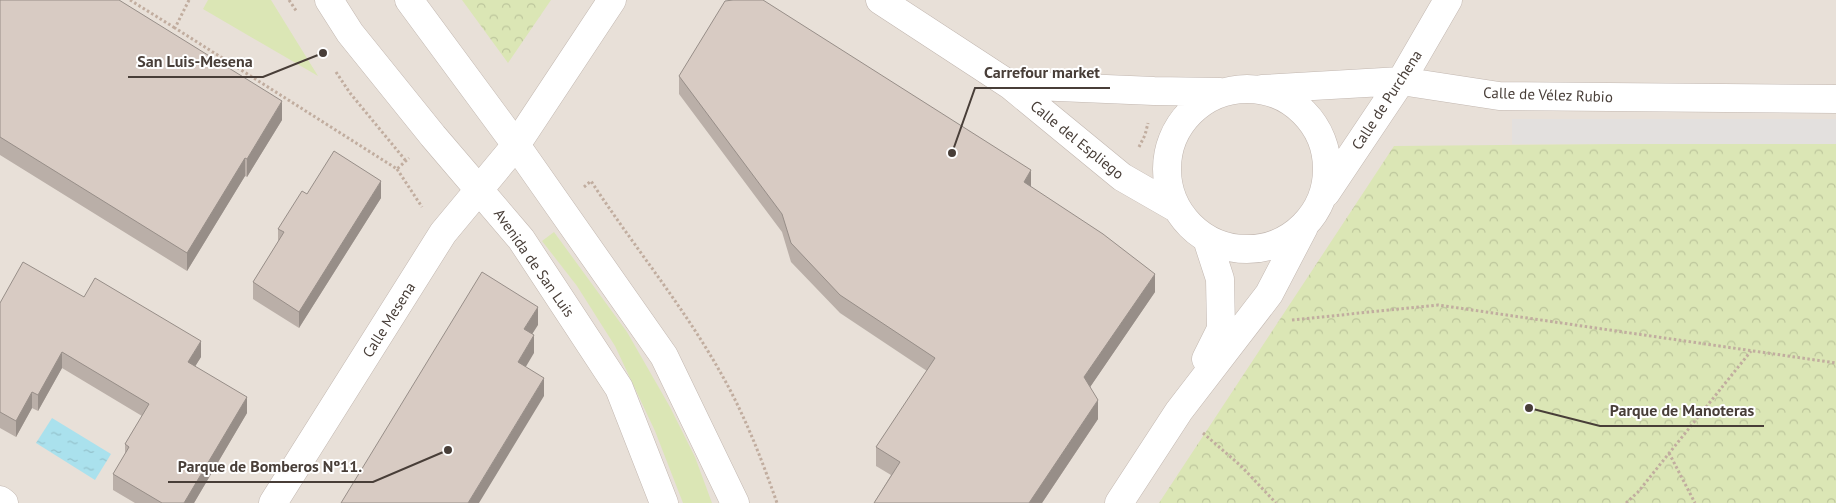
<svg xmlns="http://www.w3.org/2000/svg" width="1836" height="503" viewBox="0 0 1836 503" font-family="'PT Sans',sans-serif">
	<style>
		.residential { fill: #e8e0d8 }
		.green { fill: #dbe6b5 }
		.park { fill: url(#park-crowns) }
		.parking { fill: #e3e0de }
		.water { fill: url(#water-ripples) }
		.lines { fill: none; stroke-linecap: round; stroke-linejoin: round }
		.minor-casing { stroke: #c2b7b0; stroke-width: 29 }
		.tertiary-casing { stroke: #c2b7b0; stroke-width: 29 }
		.path { stroke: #c1ad9f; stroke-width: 3; stroke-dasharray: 2.5 2.5; stroke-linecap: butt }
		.minor { stroke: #fff; stroke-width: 28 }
		.tertiary { stroke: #fff; stroke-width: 28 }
		.wall { fill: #baafa8 }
		.shaded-wall { fill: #978e88 }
		.building { fill: #d8cbc3; stroke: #978e88 }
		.labels { text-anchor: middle; stroke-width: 4; stroke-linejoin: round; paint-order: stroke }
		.street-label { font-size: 15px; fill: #483e38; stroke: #fff }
		.leader { fill: none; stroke: #483e38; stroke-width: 2 }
		.callout-dot { fill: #483e38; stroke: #fff; stroke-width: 2 }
		.callout-label { font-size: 16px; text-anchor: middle; font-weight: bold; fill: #483e38; stroke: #fff; stroke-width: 4; stroke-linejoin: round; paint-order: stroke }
	</style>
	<defs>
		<pattern id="park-crowns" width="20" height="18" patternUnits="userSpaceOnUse" patternTransform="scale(1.25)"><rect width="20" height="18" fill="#dbe6b5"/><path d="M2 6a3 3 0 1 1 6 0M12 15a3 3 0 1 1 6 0" fill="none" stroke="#bdc69c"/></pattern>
		<pattern id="water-ripples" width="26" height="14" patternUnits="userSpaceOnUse" patternTransform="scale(1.25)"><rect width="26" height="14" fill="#aae1ed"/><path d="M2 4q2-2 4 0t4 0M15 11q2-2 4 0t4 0" fill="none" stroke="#94c2cc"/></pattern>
	</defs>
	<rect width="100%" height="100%" fill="#f4efea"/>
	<path class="residential" d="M0,0H1836V503H0Z"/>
	<path class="green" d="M208,0H271L318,76L203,9Z
		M554,232L627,332L670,407L695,457L712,503H683L655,431L615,346L577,286L542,241Z"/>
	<path class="park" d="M462,0H551L508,63Z
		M1623,144H1836V503H1159L1394,146Z"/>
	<path class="parking" d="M1512,119H1836V144H1512Z"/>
	<path class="water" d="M52,418L111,454L95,480L36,443Z"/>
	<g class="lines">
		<defs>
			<path id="minor" d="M880,0L1010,85L1122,177L1176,208
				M1010,85L1154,91L1220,92
				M1167 169a80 80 0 1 1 160 0a80 80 0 1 1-160 0Z
				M1262,89L1401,81L1499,96L1836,99
				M1326,193L1401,81L1448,0
				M1206,359L1221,329L1220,279L1207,239
				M0,500L4,503
				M273,503L443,233L516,145L612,0
				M1119,503L1179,411L1269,294L1304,227"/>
			<path id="tertiary" d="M329,0L350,33L433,136L521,239L619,388L664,503
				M409,0L516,145L664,356L735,503"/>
		</defs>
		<use href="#minor" class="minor-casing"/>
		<use href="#tertiary" class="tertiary-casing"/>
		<path class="path" d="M130,0L175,28
			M189,0L175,28L397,169L409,158
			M289,0L297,12
			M336,72L350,93L406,161
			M1139,147L1145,135L1148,123
			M397,169L422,207
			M584,187L591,181C634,247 685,308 723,377C745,416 762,460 777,503
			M1292,320L1438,305L1836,363
			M1203,433L1241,466L1276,503
			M1669,453L1695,503
			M1626,503L1638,492L1751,351"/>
		<use href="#minor" class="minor"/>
		<use href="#tertiary" class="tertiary"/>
	</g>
	<path class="wall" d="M0,0L282,120L247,177L245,176L187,271L0,155Z
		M679,76L1031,187L1155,292L1090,387L1098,419L1042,503H874L891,475L876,466V447L927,371L840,313L791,262L782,232L679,94Z
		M307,194L381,198L299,328L253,299V282L278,242V229Z
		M0,303L201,357L195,366L247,413L194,503H135L113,490V474L125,455V444L142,416L62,368L38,411L32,408L16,437L0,428Z"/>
	<path class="shaded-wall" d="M282,101V120L247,177V159Z
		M245,158V176L187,271V253Z
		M1031,170V189L1024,182Z
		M381,181V198L299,328V312Z
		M1155,274V292L1084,396V377Z
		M538,307V325L524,347V329Z
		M534,335V353L518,380V362Z
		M201,341V357L188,378V362Z
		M62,352V368L38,411V395Z
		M544,378V396L479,503H468Z
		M32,392V408L16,437V421Z
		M247,397V413L194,503H184Z
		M1098,400V419L1042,503H1029Z"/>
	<path class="building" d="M0,0H119L282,101L247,159L245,158L187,253L0,137Z
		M733,0H763L1031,170L1024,182L1103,234L1155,274L1084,377L1098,400L1029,503H874L900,462L876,447L935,358L840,295L791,243L782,214L679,76L725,1Z
		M334,151L381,181L299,312L253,282L284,232L278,229L302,191L307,194Z
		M23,262L84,297L95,278L201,341L188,362L247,397L184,503H162L113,474L129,447L125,444L149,404L62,352L38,395L32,392L16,421L0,412V303Z
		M482,272L538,307L524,329L534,335L518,362L544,378L468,503H341Z"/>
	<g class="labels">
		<g class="street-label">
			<text transform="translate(1548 95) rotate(2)" y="5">Calle de Vélez Rubio</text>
			<text transform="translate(1387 100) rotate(-57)" y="5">Calle de Purchena</text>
			<text transform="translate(1077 140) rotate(39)" y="5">Calle del Espliego</text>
			<text transform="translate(534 263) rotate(55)" y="5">Avenida de San Luis</text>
			<text transform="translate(389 320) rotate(-58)" y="5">Calle Mesena</text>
		</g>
	</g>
	<path class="leader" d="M323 53L263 77H128M952 153L975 88H1110M1529 408L1600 426H1764M448 450L373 482H168"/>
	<g class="callout-dot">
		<circle cx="323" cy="53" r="5"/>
		<circle cx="952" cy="153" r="5"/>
		<circle cx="1529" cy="408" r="5"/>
		<circle cx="448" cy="450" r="5"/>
	</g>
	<g class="callout-label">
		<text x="195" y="67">San Luis-Mesena</text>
		<text x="1042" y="78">Carrefour market</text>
		<text x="1682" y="416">Parque de Manoteras</text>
		<text x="270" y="472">Parque de Bomberos Nº11.</text>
	</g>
</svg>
